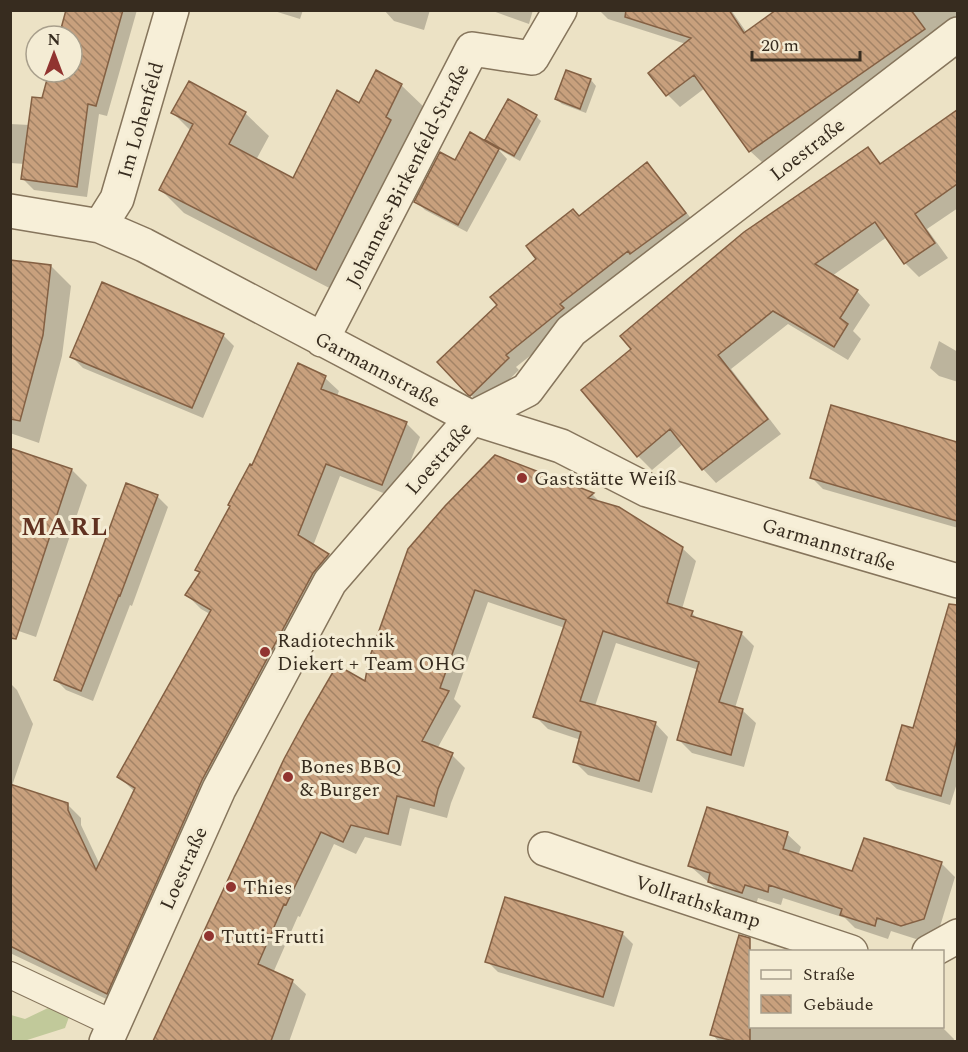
<svg xmlns="http://www.w3.org/2000/svg" width="968" height="1052" viewBox="0 0 968 1052" font-family="Spectral,serif">
	<style>
		.grass { fill: #c1c99a }
		.shadow { fill: #0003 }
		.building { fill: url(#building-back-hatch); stroke: #846043; stroke-width: 1.5 }
		.lines { fill: none; stroke-linecap: round; stroke-linejoin: round }
		.pedestrian-casing { stroke: #86755c; stroke-width: 28 }
		.minor-casing { stroke: #86755c; stroke-width: 36 }
		.pedestrian { stroke: #f7efd8; stroke-width: 26 }
		.minor { stroke: #f7efd8; stroke-width: 33 }
		.poi-dot { fill: #913430; stroke: #f4ecd4; stroke-width: 2 }
		.labels { text-anchor: middle; stroke-width: 6; stroke-linejoin: round; paint-order: stroke }
		.street-label { font-size: 20px; fill: #372c1f; stroke: #f4ecd4 }
		.poi-label { font-size: 20px; fill: #372c1f; stroke: #f4ecd4; text-anchor: start }
		.district-label { font-size: 26px; font-weight: bold; letter-spacing: 1.5px; fill: #613221; stroke: #f4ecd4 }
	</style>
	<defs>
		<pattern id="building-back-hatch" width="6" height="6" patternUnits="userSpaceOnUse" patternTransform="scale(1.5)"><rect width="6" height="6" fill="#c8a07d"/><path d="M-1 5l2 2M0 0l6 6M5-1l2 2" fill="none" stroke="#a38366"/></pattern>
	</defs>
	<rect width="100%" height="100%" fill="#ece2c5"/>
	<path class="grass" d="M48,1008L69,1017L65,1028L24,1041H11V1015L25,1019Z"/>
	<path class="shadow" d="M68,10H137L107,116L99,114L87,197L34,190L23,179L25,164L10,163V124L30,125L43,100L51,72H72V36H61Z
		M271,10H303L300,19Z
		M384,10H430L424,30L394,21Z
		M490,10H533L529,24Z
		M599,10H731L747,33L843,10H958V21L763,163L750,151L705,88L680,107L668,95L686,44L608,19Z
		M567,72L591,80L596,86L586,113L562,104L556,99Z
		M189,83L245,113L269,136L256,160L293,180L360,105L401,85L425,108L339,293L184,213L161,190L191,131L173,113Z
		M958,111V208L927,229L948,258L919,277L905,263L887,237L832,276L857,291L870,305L853,331L861,339L848,360L788,324L731,369L781,434L716,483L703,469L683,444L652,470L638,456L867,149L882,164Z
		M536,116L541,121L520,161L498,149L507,159L467,232L425,210L416,201L456,162L493,146L487,140Z
		M647,164L658,175L696,225L516,367L519,370L482,406L439,363L499,306L538,259L579,217Z
		M10,261L51,266L71,286L62,356L39,443L10,433Z
		M223,335L234,346L203,418L83,368L72,357Z
		M939,341L958,352V382L939,376L930,368Z
		M325,378L339,391L337,396L406,423L420,437L396,498L340,476L313,546L328,555L342,569L121,1006L10,953V683L17,690L33,724L12,786L67,804L81,818V825L100,865L135,792L119,777L210,614L201,609L187,595L200,573L197,570L253,467Z
		M832,407L958,444V528L823,489L812,478Z
		M495,457L593,495L602,504L682,548L696,561L682,609L692,613L699,620L741,633L754,646L735,708L742,710L756,723L744,767L692,753L679,740L699,670L616,643L595,706L655,723L668,737L652,793L588,775L574,761L581,740L548,729L535,716L565,628L488,602L454,699L461,706L437,749L452,755L465,768L451,803L447,818L410,808L401,846L365,837L356,854L334,844L300,917L298,916L273,973L292,981L306,994L289,1042H156L285,760L366,684Z
		M72,470L87,485L36,637L10,628Z
		M157,496L168,507L132,606L130,605L93,701L66,690L55,679Z
		M938,650L958,656V780L950,805L897,789L887,780L914,730Z
		M787,834L801,847L798,856L853,873L941,863L955,877L938,933L916,939L891,931L888,939L855,928L845,918L783,898L781,905L758,898L756,905L723,895L690,866Z
		M622,933L633,944L614,1007L498,972L487,961Z
		M732,963L750,968V1026H939L943,1028L954,1039L953,1042H719L712,1034Z"/>
	<path class="building" d="M66,10H123L96,106L88,104L77,187L21,179L32,97L42,98L49,72H72V36H59Z
		M626,10H729L744,33L776,10H911L925,29L749,152L694,75L666,96L648,73L691,38L625,17Z
		M376,70L402,84L386,117L391,120L316,270L159,190L193,124L171,113L189,81L246,112L229,144L293,178L337,90L359,103Z
		M566,70L591,79L580,109L555,99Z
		M508,99L537,115L514,156L485,140Z
		M957,110V184L915,214L935,243L904,264L875,222L815,264L858,290L840,318L848,324L834,347L773,311L718,355L768,419L702,470L670,429L637,457L581,390L631,349L620,336L744,232L868,147L880,164Z
		M470,132L499,149L458,225L414,202L440,152L455,160Z
		M647,162L686,213L630,254L628,251L560,304L564,308L506,355L509,358L470,396L468,395L437,362L497,305L490,297L536,259L526,246L573,209L579,216Z
		M10,260L51,265L43,335L20,421L10,419Z
		M102,282L224,334L192,408L70,357Z
		M298,363L326,376L321,389L407,422L382,485L326,464L298,535L329,554L313,573L202,780L107,994L10,946V784L68,803V810L96,870L135,788L117,777L211,610L185,595L200,572L195,570L230,506L228,505L250,464L252,465Z
		M831,405L957,442V521L810,478Z
		M10,448L72,469L16,639L10,638Z
		M495,455L594,493L588,498L619,507L683,547L667,603L693,611L691,616L742,632L719,702L743,709L731,755L677,740L699,662L603,631L580,701L656,722L639,781L573,762L581,732L533,717L566,620L475,590L440,688L449,691L422,741L453,753L438,789L434,806L397,796L388,834L351,825L343,842L321,832L286,905L284,904L258,964L293,980L271,1041H153L284,759L305,720L337,665L365,681L369,659L408,549L445,506Z
		M126,483L158,495L120,596L119,595L81,691L54,680Z
		M949,604L957,605V739L941,796L886,780L902,725L913,728Z
		M707,807L788,832L783,849L852,871L864,838L942,862L924,919L901,926L877,918L875,926L840,915L842,909L769,885L768,892L745,885L742,893L708,882L710,873L688,866Z
		M505,897L623,932L603,997L485,962Z
		M739,935L750,938V1041H733L710,1035Z"/>
	<g class="lines">
		<defs>
			<path id="pedestrian" d="M10,975L114,1024"/>
			<path id="minor" d="M10,211L100,226L144,245L472,418L561,446L647,490L958,581
				M100,226L117,199L172,10
				M322,340L472,49L532,58L560,10
				M545,849L631,879L851,952
				M929,952L958,936
				M106,1042L219,789L330,582L472,418L527,390L571,331L958,34"/>
		</defs>
		<use href="#pedestrian" class="pedestrian-casing"/>
		<use href="#minor" class="minor-casing"/>
		<use href="#pedestrian" class="pedestrian"/>
		<use href="#minor" class="minor"/>
	</g>
	<g class="poi-dot">
		<circle cx="522" cy="478" r="6"/>
		<circle cx="265" cy="652" r="6"/>
		<circle cx="288" cy="777" r="6"/>
		<circle cx="231" cy="887" r="6"/>
		<circle cx="209" cy="936" r="6"/>
	</g>
	<g class="labels">
		<g class="street-label">
			<text transform="translate(140 120) rotate(-74)" y="7">Im Lohenfeld</text>
			<text transform="translate(807 149) rotate(-38)" y="7">Loestraße</text>
			<text transform="translate(407 175) rotate(-63)" y="7">Johannes-Birkenfeld-Straße</text>
			<text transform="translate(378 369) rotate(28)" y="7">Garmannstraße</text>
			<text transform="translate(438 458) rotate(-49)" y="7">Loestraße</text>
			<text transform="translate(829 544) rotate(17)" y="7">Garmannstraße</text>
			<text transform="translate(183 868) rotate(-66)" y="7">Loestraße</text>
			<text transform="translate(698 901) rotate(18)" y="7">Vollrathskamp</text>
		</g>
		<g class="poi-label">
			<text x="534" y="485">Gaststätte Weiß</text>
			<text x="277" y="647">Radiotechnik<tspan x="277" dy="23">Diekert + Team OHG</tspan></text>
			<text x="300" y="773">Bones BBQ<tspan x="300" dy="23">&amp; Burger</tspan></text>
			<text x="243" y="894">Thies</text>
			<text x="221" y="943">Tutti-Frutti</text>
		</g>
		<g class="district-label">
			<text x="65" y="535">MARL</text>
		</g>
	</g>
	<rect width="968" height="1052" fill="none" stroke="#372c1f" stroke-width="24"/>
	<rect x="749" y="950" width="195" height="78" fill="#f4ecd4" stroke="#a89f8c" stroke-width="1.5"/>
	<rect x="761" y="970" width="30" height="9" fill="#f7efd8" stroke="#a89f8c" stroke-width="1.5"/>
	<text x="803" y="980" font-size="18" fill="#372c1f">Straße</text>
	<rect x="761" y="995" width="30" height="18" fill="url(#building-back-hatch)" stroke="#a89f8c" stroke-width="1.5"/>
	<text x="803" y="1010" font-size="18" fill="#372c1f">Gebäude</text>
	<g transform="translate(54 54)"><circle r="28" fill="#f4ecd4" stroke="#a89f8c" stroke-width="1.5"/>
	<path d="M0-4.5L10 22L0 15L-10 22Z" fill="#913430"/>
	<text y="-9" font-size="16" font-weight="bold" text-anchor="middle" fill="#372c1f">N</text>
	</g>
	<path d="M752 51v9h108v-9" fill="none" stroke="#372c1f" stroke-width="3"/>
	<text x="761" y="51" font-size="18" fill="#372c1f" stroke="#f4ecd4" stroke-width="4.5" paint-order="stroke">20 m</text>
</svg>
